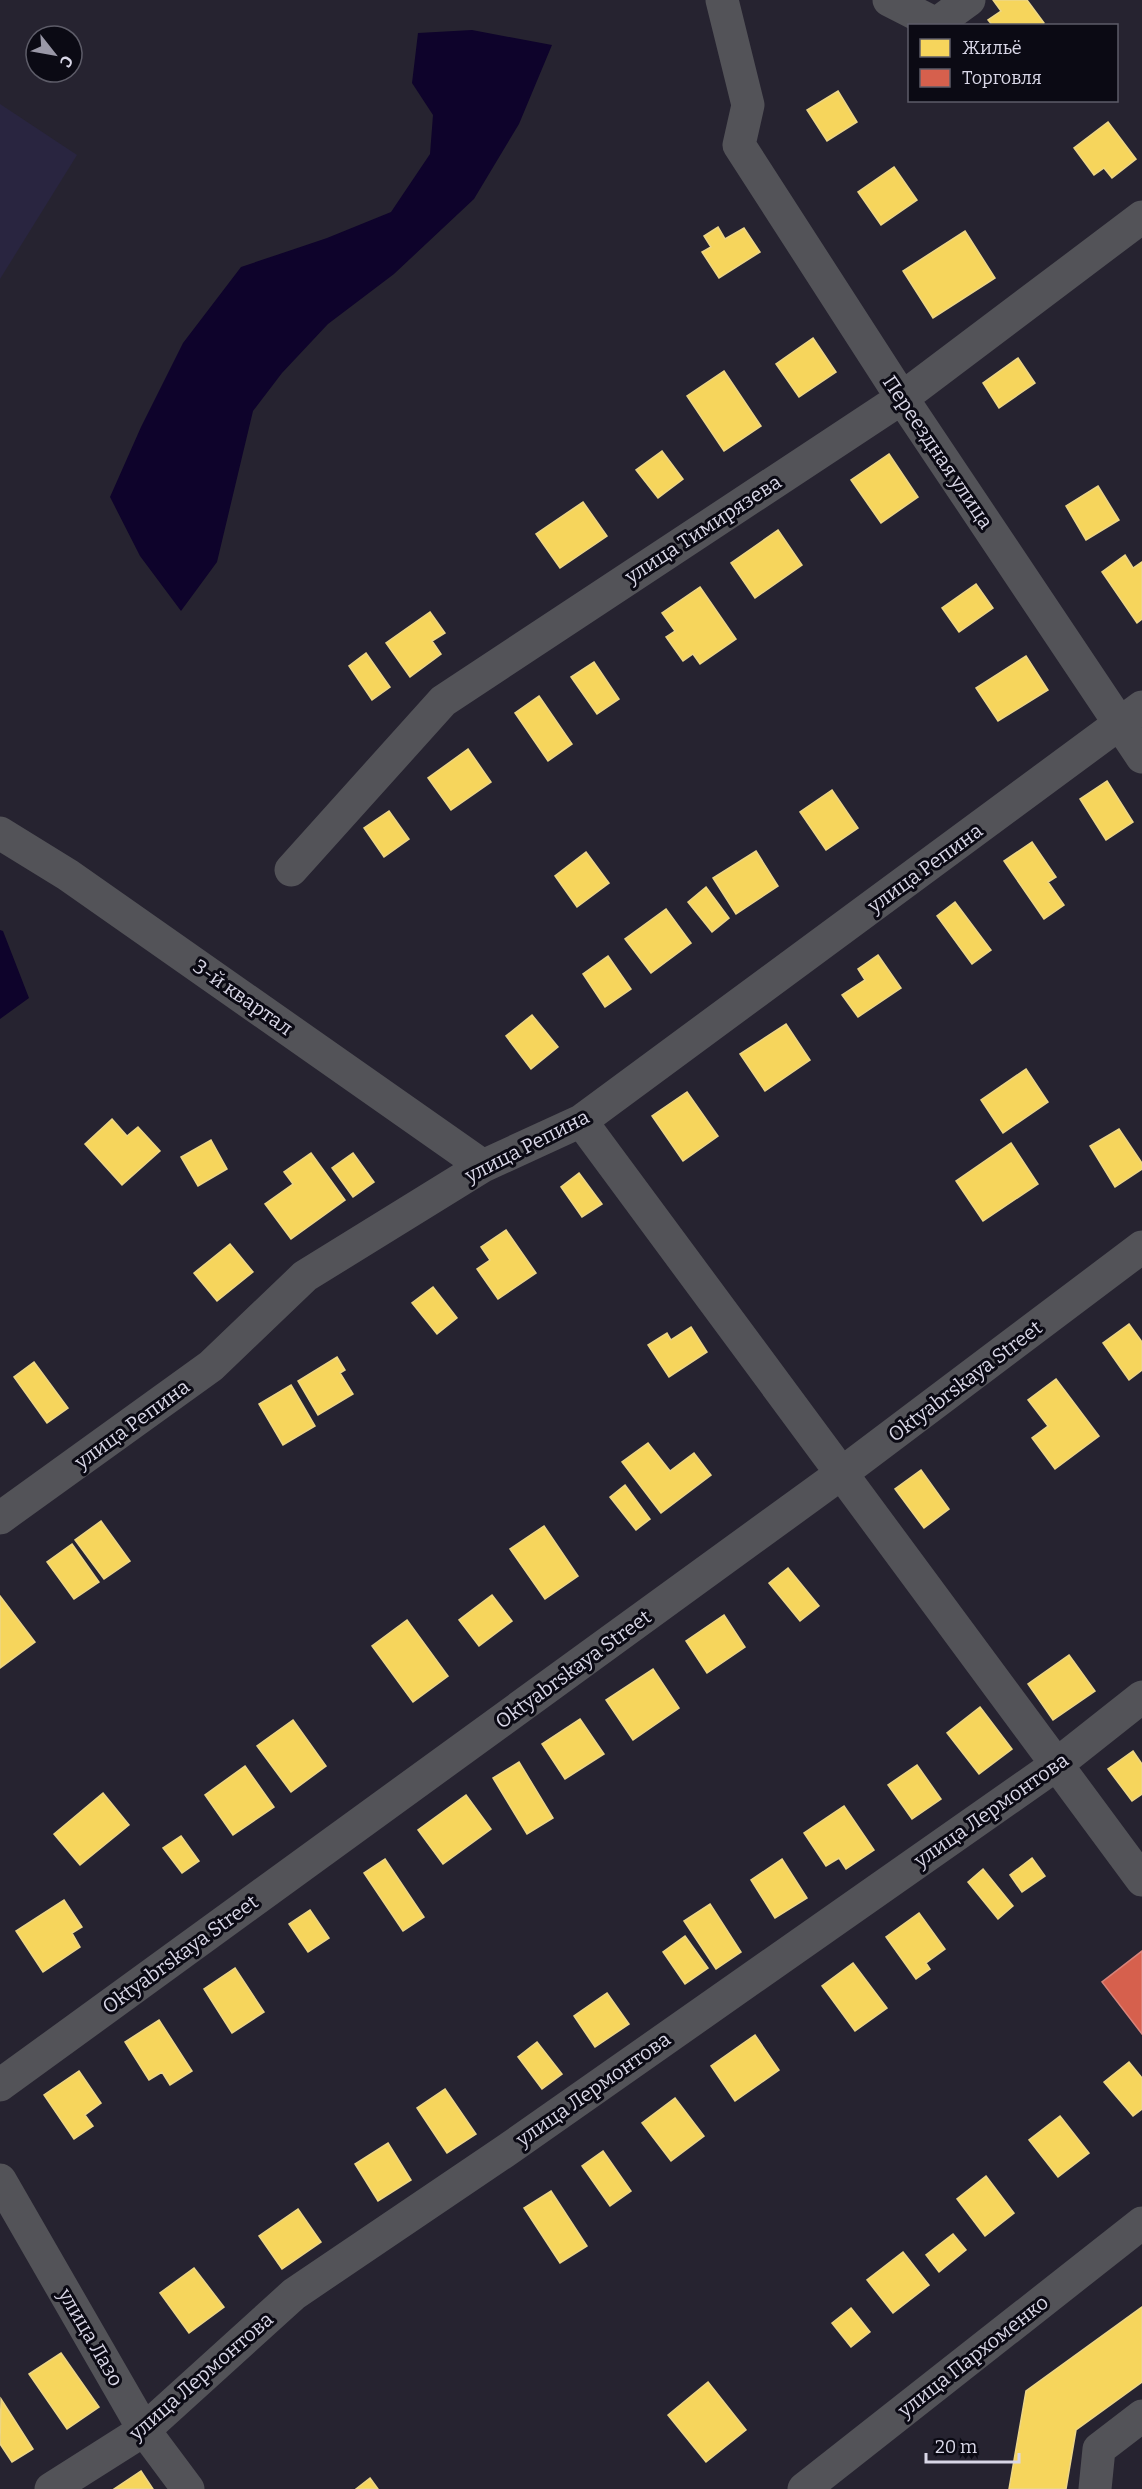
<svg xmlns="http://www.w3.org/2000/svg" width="1142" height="2489" viewBox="0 0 1142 2489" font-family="Bitter,serif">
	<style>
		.built { fill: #292540 }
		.water { fill: #0e032b }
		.homes { fill: #f6d55c; stroke: #edd686; stroke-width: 1.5 }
		.shops { fill: #d6604d; stroke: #d7847b; stroke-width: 1.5 }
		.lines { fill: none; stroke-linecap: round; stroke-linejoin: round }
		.minor { stroke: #535358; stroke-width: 33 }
		.tertiary { stroke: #535358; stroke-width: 33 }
		.labels { text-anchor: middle; stroke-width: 6; stroke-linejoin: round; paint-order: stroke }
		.street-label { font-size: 20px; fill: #d9d7e7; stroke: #0b0a14 }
	</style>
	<rect width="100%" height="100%" fill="#262330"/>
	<path class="built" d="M0,104L77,155L0,279Z"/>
	<path class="water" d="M472,30L552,45L519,124L474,199L394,274L328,324L282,373L253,411L217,562L181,611L140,556L110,497L141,427L183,343L241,267L327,238L391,212L430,154L433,115L412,83L418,33Z
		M0,930L3,931L29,998L0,1019Z"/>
	<path class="homes" d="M993,0H1027L1044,23L1041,26H993L988,20L1001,11Z
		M838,91L857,122L827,141L807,110Z
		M1108,122L1136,159L1112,178L1104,168L1094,175L1074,148Z
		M894,167L917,200L881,225L858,192Z
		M718,227L725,239L744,228L760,252L719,278L702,252L711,247L704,236Z
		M965,231L995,278L933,318L903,271Z
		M813,338L836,372L799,397L776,364Z
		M1018,358L1035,383L999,408L983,383Z
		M724,371L761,426L724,451L687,396Z
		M662,451L683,479L658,498L636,470Z
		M889,454L918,497L881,523L851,480Z
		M1098,486L1119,520L1086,540L1066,506Z
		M583,502L607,536L560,568L536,534Z
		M778,530L802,565L755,598L731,563Z
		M1125,555L1133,568L1142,562V619L1137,623L1102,572Z
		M976,584L993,608L959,632L942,608Z
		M700,587L736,639L700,664L693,654L683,661L666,637L675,631L662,613Z
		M430,612L445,633L432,641L441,654L410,677L386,643Z
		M366,653L390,687L372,700L349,666Z
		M1026,656L1048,690L998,721L976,688Z
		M594,662L619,699L597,714L571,677Z
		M539,696L572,744L548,761L515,713Z
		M468,749L491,782L451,810L428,778Z
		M1107,781L1133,822L1106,840L1080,799Z
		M832,790L858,828L826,850L800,812Z
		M389,811L409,839L384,857L364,828Z
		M1032,842L1056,877L1048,882L1064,905L1044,919L1004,861Z
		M756,851L778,886L736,914L713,878Z
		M586,852L609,883L577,907L555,876Z
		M706,887L729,918L712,932L688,902Z
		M955,902L991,950L972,964L937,916Z
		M666,909L691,943L651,973L625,939Z
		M878,955L901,988L858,1017L842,995L865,980L858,969Z
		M608,956L631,989L605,1007L583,974Z
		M532,1015L558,1047L531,1069L506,1036Z
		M786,1024L810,1060L765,1091L740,1054Z
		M1026,1069L1048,1102L1003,1133L981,1100Z
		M687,1092L718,1136L683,1161L652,1116Z
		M112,1119L127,1136L138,1127L160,1151L122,1185L85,1144Z
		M1119,1129L1142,1163V1169L1115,1187L1090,1146Z
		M211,1140L227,1169L198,1186L181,1157Z
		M1011,1143L1038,1184L983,1221L956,1181Z
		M311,1153L345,1200L291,1239L265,1204L293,1184L284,1172Z
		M353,1153L374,1182L353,1197L332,1168Z
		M579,1173L602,1204L582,1217L561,1187Z
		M506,1230L536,1273L498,1299L477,1269L490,1260L481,1247Z
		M230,1244L253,1272L217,1301L194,1273Z
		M433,1287L457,1318L437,1334L412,1303Z
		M1129,1324L1142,1342V1370L1129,1380L1103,1343Z
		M691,1327L707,1352L669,1377L648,1345L667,1333L671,1340Z
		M337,1357L345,1370L340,1373L353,1394L318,1415L298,1381Z
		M34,1362L68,1408L47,1423L14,1377Z
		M1056,1379L1099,1436L1055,1469L1032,1438L1048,1426L1028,1400Z
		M291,1385L315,1426L283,1445L259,1404Z
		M648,1443L670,1471L694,1453L711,1475L661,1513L622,1462Z
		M921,1470L949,1509L924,1528L895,1489Z
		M625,1485L650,1519L636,1530L610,1497Z
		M101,1521L130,1561L104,1579L75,1540Z
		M544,1526L578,1576L545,1599L510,1549Z
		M72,1544L99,1582L74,1599L47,1562Z
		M788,1568L819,1606L800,1621L769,1583Z
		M492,1595L512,1621L479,1646L459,1620Z
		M0,1596L35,1642L0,1668Z
		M724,1615L745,1647L707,1673L686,1641Z
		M407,1620L448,1676L413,1702L372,1646Z
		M1069,1655L1095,1691L1053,1720L1028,1684Z
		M653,1669L679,1708L633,1740L606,1700Z
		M980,1707L1012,1749L979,1774L947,1733Z
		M580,1719L604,1754L565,1779L542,1744Z
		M293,1720L326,1766L291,1792L257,1746Z
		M1133,1751L1142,1764V1794L1132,1801L1108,1769Z
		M519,1762L553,1818L527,1834L493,1778Z
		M917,1765L941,1799L912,1819L888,1785Z
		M245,1766L274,1807L233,1835L205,1795Z
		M103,1793L129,1825L80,1865L54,1834Z
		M466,1795L491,1829L443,1864L418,1830Z
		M844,1806L874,1850L846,1869L839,1858L826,1866L804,1833Z
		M181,1836L199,1861L182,1873L163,1848Z
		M1032,1858L1045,1876L1022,1892L1010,1875Z
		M385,1859L424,1917L403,1931L364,1873Z
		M782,1859L807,1898L775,1918L751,1880Z
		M983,1869L1013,1906L998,1919L968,1882Z
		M64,1900L82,1927L72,1933L80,1947L43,1972L16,1931Z
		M710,1904L741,1952L716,1969L684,1921Z
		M310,1910L329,1938L308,1952L289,1924Z
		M919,1913L945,1949L926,1963L930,1969L916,1979L886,1937Z
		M685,1936L708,1968L685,1984L663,1952Z
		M853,1963L887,2008L855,2031L822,1986Z
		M235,1968L264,2012L232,2033L204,1989Z
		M607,1993L629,2024L595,2047L574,2016Z
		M159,2020L192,2071L170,2085L162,2072L149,2080L125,2042Z
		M755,2035L779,2070L735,2101L711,2066Z
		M537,2042L562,2074L542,2089L518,2057Z
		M1129,2062L1142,2078V2109L1133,2116L1104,2082Z
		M79,2071L101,2103L85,2115L93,2126L74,2139L44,2095Z
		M445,2089L476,2134L447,2153L417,2108Z
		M675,2098L704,2136L671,2161L642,2123Z
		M1060,2116L1089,2153L1058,2177L1029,2140Z
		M388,2143L411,2180L378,2201L355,2164Z
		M603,2151L631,2191L610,2206L582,2166Z
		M986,2176L1014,2213L985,2236L957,2199Z
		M551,2191L587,2246L560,2263L524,2208Z
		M298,2209L321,2242L282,2269L259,2236Z
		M953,2234L966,2250L939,2272L926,2255Z
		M903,2252L929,2285L893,2313L867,2280Z
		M194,2268L224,2307L189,2333L160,2293Z
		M1142,2307V2382L1076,2430L1066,2489H1009L1026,2391Z
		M851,2308L870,2332L851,2347L832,2323Z
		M61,2353L99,2407L67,2429L29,2374Z
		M708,2382L746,2430L706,2462L668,2415Z
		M1,2399L33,2449L12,2462L0,2444Z
		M141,2471L153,2489H114Z
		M370,2478L378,2489H356Z"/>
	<path class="shops" d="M1142,1951V2034L1102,1982Z"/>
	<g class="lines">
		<path class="minor" d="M722,0L748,105L739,145L902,398L1142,757
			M889,0L936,24L969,0
			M0,833L68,875L483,1166
			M291,870L443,701L902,398L1142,217
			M581,1121L1142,1880
			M0,1518L211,1366L305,1276L483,1166L581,1121L1142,707
			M0,2085L842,1473L1142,1247
			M0,2180L144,2430L188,2489
			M51,2489L144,2430L294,2294L504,2152L1056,1765L1142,1697
			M1095,2489L1099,2449L1142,2416"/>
		<path class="tertiary" d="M804,2489L1142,2223"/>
	</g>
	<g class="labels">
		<g class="street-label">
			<text transform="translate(938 452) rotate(56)" y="7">Переездная улица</text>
			<text transform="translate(703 529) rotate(-33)" y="7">улица Тимирязева</text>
			<text transform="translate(925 868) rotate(-36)" y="7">улица Репина</text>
			<text transform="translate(243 997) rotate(35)" y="7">3-й квартал</text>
			<text transform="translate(527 1146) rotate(-27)" y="7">улица Репина</text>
			<text transform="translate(965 1381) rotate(-37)" y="7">Oktyabrskaya Street</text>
			<text transform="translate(132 1424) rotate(-36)" y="7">улица Репина</text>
			<text transform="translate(573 1669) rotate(-36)" y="7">Oktyabrskaya Street</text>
			<text transform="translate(991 1810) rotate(-35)" y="7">улица Лермонтова</text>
			<text transform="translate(180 1954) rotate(-36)" y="7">Oktyabrskaya Street</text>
			<text transform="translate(593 2089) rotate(-35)" y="7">улица Лермонтова</text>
			<text transform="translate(91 2337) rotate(60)" y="7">улица Лазо</text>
			<text transform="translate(973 2356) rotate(-38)" y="7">улица Пархоменко</text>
			<text transform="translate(201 2376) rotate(-41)" y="7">улица Лермонтова</text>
		</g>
	</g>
	<rect x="908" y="24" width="210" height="78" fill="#0b0a14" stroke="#5d5c68" stroke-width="1.5"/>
	<rect x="920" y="39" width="30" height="18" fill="#f6d55c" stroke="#5d5c68" stroke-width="1.5"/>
	<text x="962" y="54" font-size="18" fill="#d9d7e7">Жильё</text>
	<rect x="920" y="69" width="30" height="18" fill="#d6604d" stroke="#5d5c68" stroke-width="1.5"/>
	<text x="962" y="84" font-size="18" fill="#d9d7e7">Торговля</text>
	<g transform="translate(54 54) rotate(121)"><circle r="28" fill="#0b0a14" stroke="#5d5c68" stroke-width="1.5"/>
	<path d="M0-4.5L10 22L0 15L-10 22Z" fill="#9a98a7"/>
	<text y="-9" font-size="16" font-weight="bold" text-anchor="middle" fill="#d9d7e7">С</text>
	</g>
	<path d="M926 2453v9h93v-9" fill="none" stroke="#d9d7e7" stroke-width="3"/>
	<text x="935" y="2453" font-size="18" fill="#d9d7e7" stroke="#0b0a14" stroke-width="4.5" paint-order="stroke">20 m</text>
</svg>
